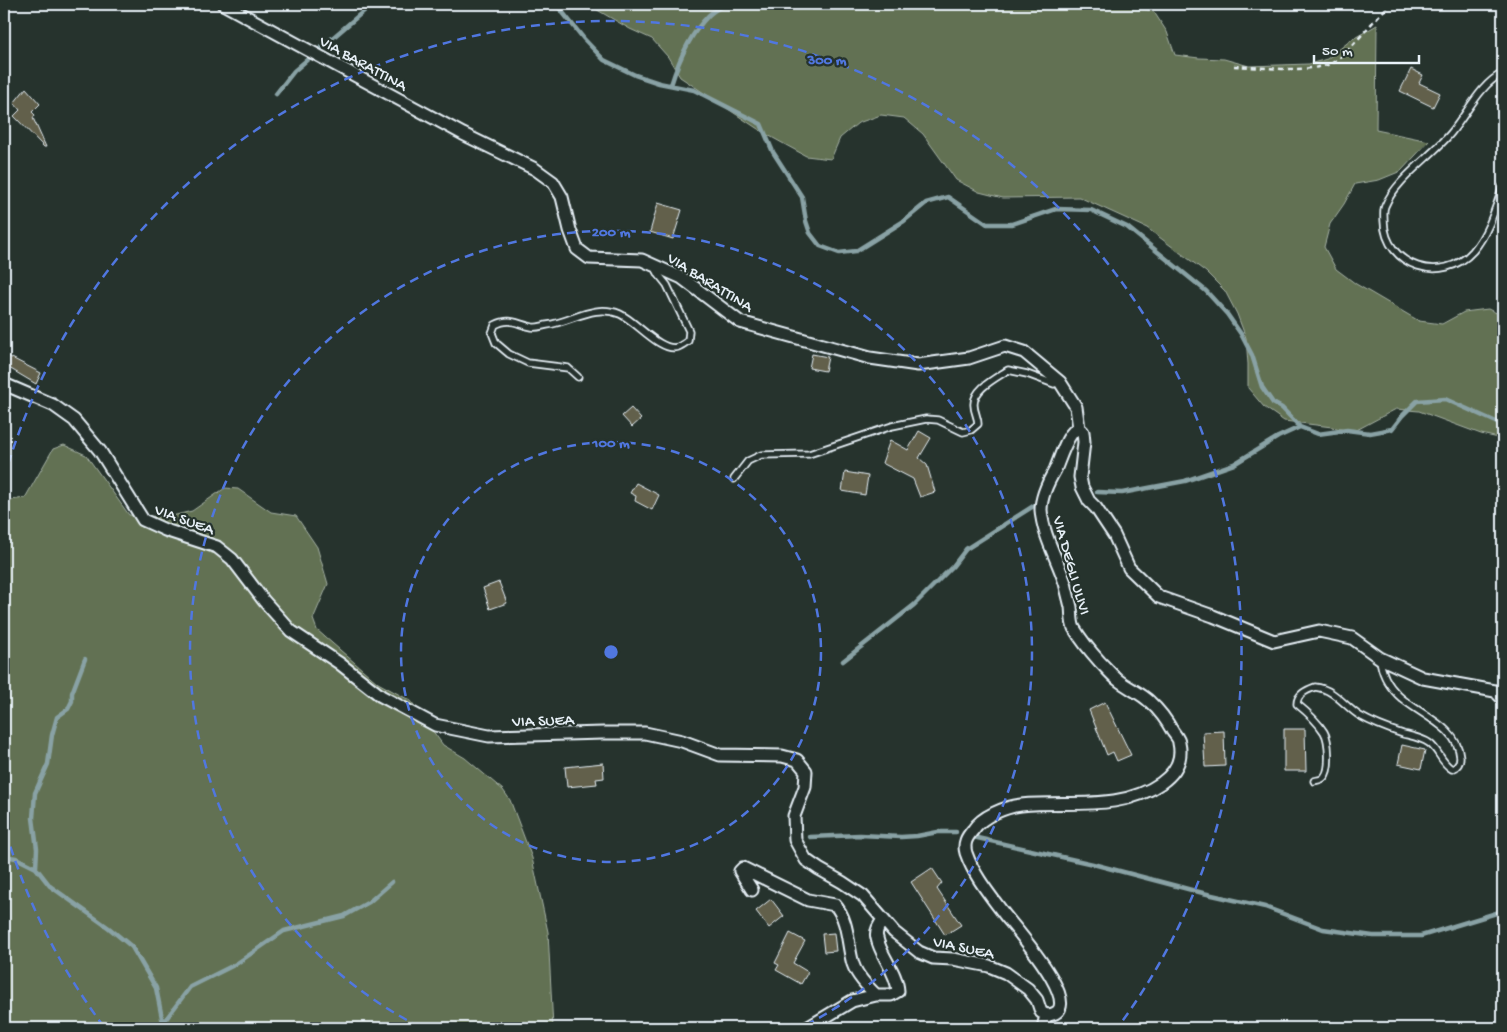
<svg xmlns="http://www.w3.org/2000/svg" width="1507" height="1032" viewBox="0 0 1507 1032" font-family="'Gochi Hand',sans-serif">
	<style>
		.green { fill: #627152; stroke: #a5b1a5 }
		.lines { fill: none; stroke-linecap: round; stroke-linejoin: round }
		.stream { stroke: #89a2a5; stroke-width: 4.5 }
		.building { fill: #62614c; stroke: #e8f1f8 }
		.service-casing { stroke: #e8f1f8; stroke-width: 9 }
		.minor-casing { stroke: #e8f1f8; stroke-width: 15 }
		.path { stroke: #e8f1f8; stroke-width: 2.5; stroke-dasharray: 5 4; stroke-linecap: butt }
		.service { stroke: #26332d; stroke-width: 5.5 }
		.minor { stroke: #26332d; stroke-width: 11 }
		.ring { fill: none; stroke: #5077e0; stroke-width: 2.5; stroke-dasharray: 9 6 }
		.labels { text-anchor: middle; stroke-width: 4.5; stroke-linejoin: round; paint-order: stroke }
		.street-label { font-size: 16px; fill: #e8f1f8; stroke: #26332d }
		.centre { fill: #5077e0; stroke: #26332d; stroke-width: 2.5 }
		.ring-label { font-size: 15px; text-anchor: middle; font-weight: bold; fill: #5077e0; stroke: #26332d; stroke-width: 4.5; stroke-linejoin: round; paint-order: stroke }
	</style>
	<rect width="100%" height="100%" fill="#26332d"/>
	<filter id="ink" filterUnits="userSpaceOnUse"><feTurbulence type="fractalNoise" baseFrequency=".02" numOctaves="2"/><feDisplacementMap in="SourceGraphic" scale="10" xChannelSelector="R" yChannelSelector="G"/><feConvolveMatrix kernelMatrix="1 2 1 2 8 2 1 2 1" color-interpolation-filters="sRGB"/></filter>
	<g filter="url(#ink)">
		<path class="green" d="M587,4H1126L1154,12L1167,32L1175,55L1199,58L1224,59L1249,66L1309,64L1327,59L1351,40L1377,25L1376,130L1429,141L1401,171L1379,180L1355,184L1344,204L1330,224L1324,247L1336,269L1356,284L1419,321L1442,324L1464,312L1488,309L1503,316V439L1481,434L1419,411L1396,409L1353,432L1332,427L1284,421L1264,407L1248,388V364L1246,338L1237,314L1225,291L1206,272L1147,228L1079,197L1003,198L979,192L956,180L923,134L904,118L881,115L858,123L840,138L831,159L806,156L764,133L680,77L668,57L652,39L630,29Z
			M64,445L86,455L129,515L168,517L192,511L225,488L238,489L271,512L296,516L317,547L328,584L313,619L317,630L378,683L411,701L443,745L465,758L503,790L510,800L532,858L548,932L553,1028H4V501L25,498L53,449Z"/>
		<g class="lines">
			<path class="stream" d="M556,4L584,39L604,60L635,75L659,83L694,90L761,124L773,152L802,197L806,221L810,233L820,246L839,253L856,251L904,221L926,203L948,197L987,224H1012L1056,209L1091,210L1127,227L1206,291L1227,314L1241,334L1252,355L1262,387L1273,403L1282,408L1300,427L1318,434L1347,430L1370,433L1392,429L1402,416L1417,401L1445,399L1503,425
				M671,85C679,59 690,34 709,15C714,10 721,7 726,4
				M276,94L294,71L372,4
				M1097,492L1122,493L1185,481L1234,464L1278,437L1300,427
				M843,661L914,605L953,566L966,549L1035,505
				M810,837L860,835L901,837L917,836L938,832H956
				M973,837L1093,864L1203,893L1265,907L1323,929L1373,936H1421L1503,911
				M4,856L16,858L36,868L50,886L109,928L132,947L156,988L163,1023L161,1028
				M36,868L37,849L33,818L35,793L48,764L52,735L57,717L68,709L72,701V693L85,659
				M163,1023L190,987L236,964L284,931L344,916L369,902L392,882"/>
		</g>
		<path class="building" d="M1411,69L1423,75L1419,83L1440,93L1433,107L1400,91Z
			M26,88L40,104L32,112L35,115L33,118L46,147H44L14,116L20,110L14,103Z
			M658,203L682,210L673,239L650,232Z
			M4,354L41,373L36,384L4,365Z
			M812,354L828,357L825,371L809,368Z
			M631,408L641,419L632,427L622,416Z
			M919,431L931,438L919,458L927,465L935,492L920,497L913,479L882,463L890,440L908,450Z
			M845,472L868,476L865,495L842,491Z
			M636,483L659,495L652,510L635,501L636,496L630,493Z
			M499,582L507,603L490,609L483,588Z
			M1105,702L1131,755L1117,761L1113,752L1107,755L1089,710Z
			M1284,729H1305L1306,771H1284Z
			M1224,731L1225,766L1205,767L1203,732Z
			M1402,745L1425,750L1421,769L1398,764Z
			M603,763L604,778L596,779L597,784L567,787L565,767Z
			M932,868L942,883L937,889L961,925L945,935L911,882Z
			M771,899L784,916L769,928L756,911Z
			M790,933L805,941L793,963L808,972L801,984L776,970L779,965L775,963Z
			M834,933L836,951L824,952L822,934Z"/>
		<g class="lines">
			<defs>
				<path id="service" d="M1503,73C1480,84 1467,114 1451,133C1432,156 1396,179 1385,206C1383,210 1384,216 1384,221C1385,267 1443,285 1473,251C1489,232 1495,209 1503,186
					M578,377L568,368L528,363L509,354L496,343L492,333L495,325C511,317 516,324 532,327C536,328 542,326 547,325C572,322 594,303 620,314C636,321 661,353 678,347C681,346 685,343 688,341L689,331L667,285L659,275L655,267
					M734,479L748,461L761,455L809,454L892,426L926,419L938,420L963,432L971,430L978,424C978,417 974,412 974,405C973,389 996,378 1008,370L1027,374L1054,384L1060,382
					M1314,781C1317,780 1322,780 1324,777C1331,770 1329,740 1324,732C1317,721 1307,712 1297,704C1297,694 1307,690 1315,687C1335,689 1345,707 1360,716C1374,724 1388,729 1403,734C1411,736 1422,738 1429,743C1439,750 1441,763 1452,769C1458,767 1460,763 1460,757C1458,726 1417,714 1398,695C1388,685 1381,672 1380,658"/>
				<path id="minor" d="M223,4L463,134L535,169L553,182L562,197L570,230L577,249L589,258L642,260L682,278L740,322L870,358L918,365L969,358L1005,346L1024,352L1060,382L1076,407L1079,428
					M4,384L53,405L74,420L100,451L143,520L165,530L217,547L232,559L264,601L291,631L339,663L381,696L435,725L489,736L603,733H645L682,741L720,755L782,756L797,760L806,771L805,787L794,816L795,840L806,860L819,869L842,882L863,896L894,932L919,952L933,958L953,959L989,966L1006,973L1028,989L1037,1000L1041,1012L1046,1015L1043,1028
					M752,890L740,871L743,868L808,900L835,905C849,921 847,944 853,964C857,976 867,986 876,995
					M1046,1015C1093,1014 1012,925 1004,914C990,895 974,876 966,853C963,843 967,837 973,830C982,816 1005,807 1021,805C1068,800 1120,812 1161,783C1175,773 1183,760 1179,743C1179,739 1175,735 1173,732C1167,721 1159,710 1150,702C1141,693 1128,688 1118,680C1112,675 1106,668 1100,662C1091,652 1081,640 1074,628C1071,622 1072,614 1071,607C1069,599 1067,591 1065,583C1057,558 1043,536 1041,510C1041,496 1048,482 1055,470C1060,459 1068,430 1079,428L1083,432L1084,442L1080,477L1082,487L1089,501L1096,508L1114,535L1129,568L1159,597L1213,616L1274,641L1319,631L1352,638L1380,658L1423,678L1495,691L1503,699
					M807,1028L852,1001L876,995H891L898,991C897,972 880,955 877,938C875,932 879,925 883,920"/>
			</defs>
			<use href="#service" class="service-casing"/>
			<use href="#minor" class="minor-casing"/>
			<path class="path" d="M1234,66C1259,67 1318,75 1337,60C1357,44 1371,21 1391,4"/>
			<use href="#service" class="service"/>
			<use href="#minor" class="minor"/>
		</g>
	</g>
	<g class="ring">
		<circle cx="611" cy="652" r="210"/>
		<path d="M420 1027A421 421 0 1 1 802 1027"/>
		<path d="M104 1027A631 631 0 0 1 4 826M4 478A631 631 0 1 1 1118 1027"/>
	</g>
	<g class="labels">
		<g class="street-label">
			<text transform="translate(364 62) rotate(29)" y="6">VIA BARATTINA</text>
			<text transform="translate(711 281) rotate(32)" y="6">VIA BARATTINA</text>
			<text transform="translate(185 518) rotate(20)" y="6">VIA SUEA</text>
			<text transform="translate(1073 565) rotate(74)" y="6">VIA DEGLI ULIVI</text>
			<text transform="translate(543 719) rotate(-2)" y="6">VIA SUEA</text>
			<text transform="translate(964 946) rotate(12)" y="6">VIA SUEA</text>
		</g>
	</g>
	<circle cx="611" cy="652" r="8" class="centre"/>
	<g class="ring-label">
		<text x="827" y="64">300 m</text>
		<text x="611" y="236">200 m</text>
		<text x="611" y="447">100 m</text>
	</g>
	<rect width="1507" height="1032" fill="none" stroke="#26332d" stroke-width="20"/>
	<rect x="10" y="10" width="1487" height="1012" fill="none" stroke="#e8f1f8" stroke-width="2" filter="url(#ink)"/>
	<path d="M1314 55v8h105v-8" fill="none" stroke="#e8f1f8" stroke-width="2.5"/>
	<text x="1322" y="55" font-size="15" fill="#e8f1f8" stroke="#26332d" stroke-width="4" paint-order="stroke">50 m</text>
</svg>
